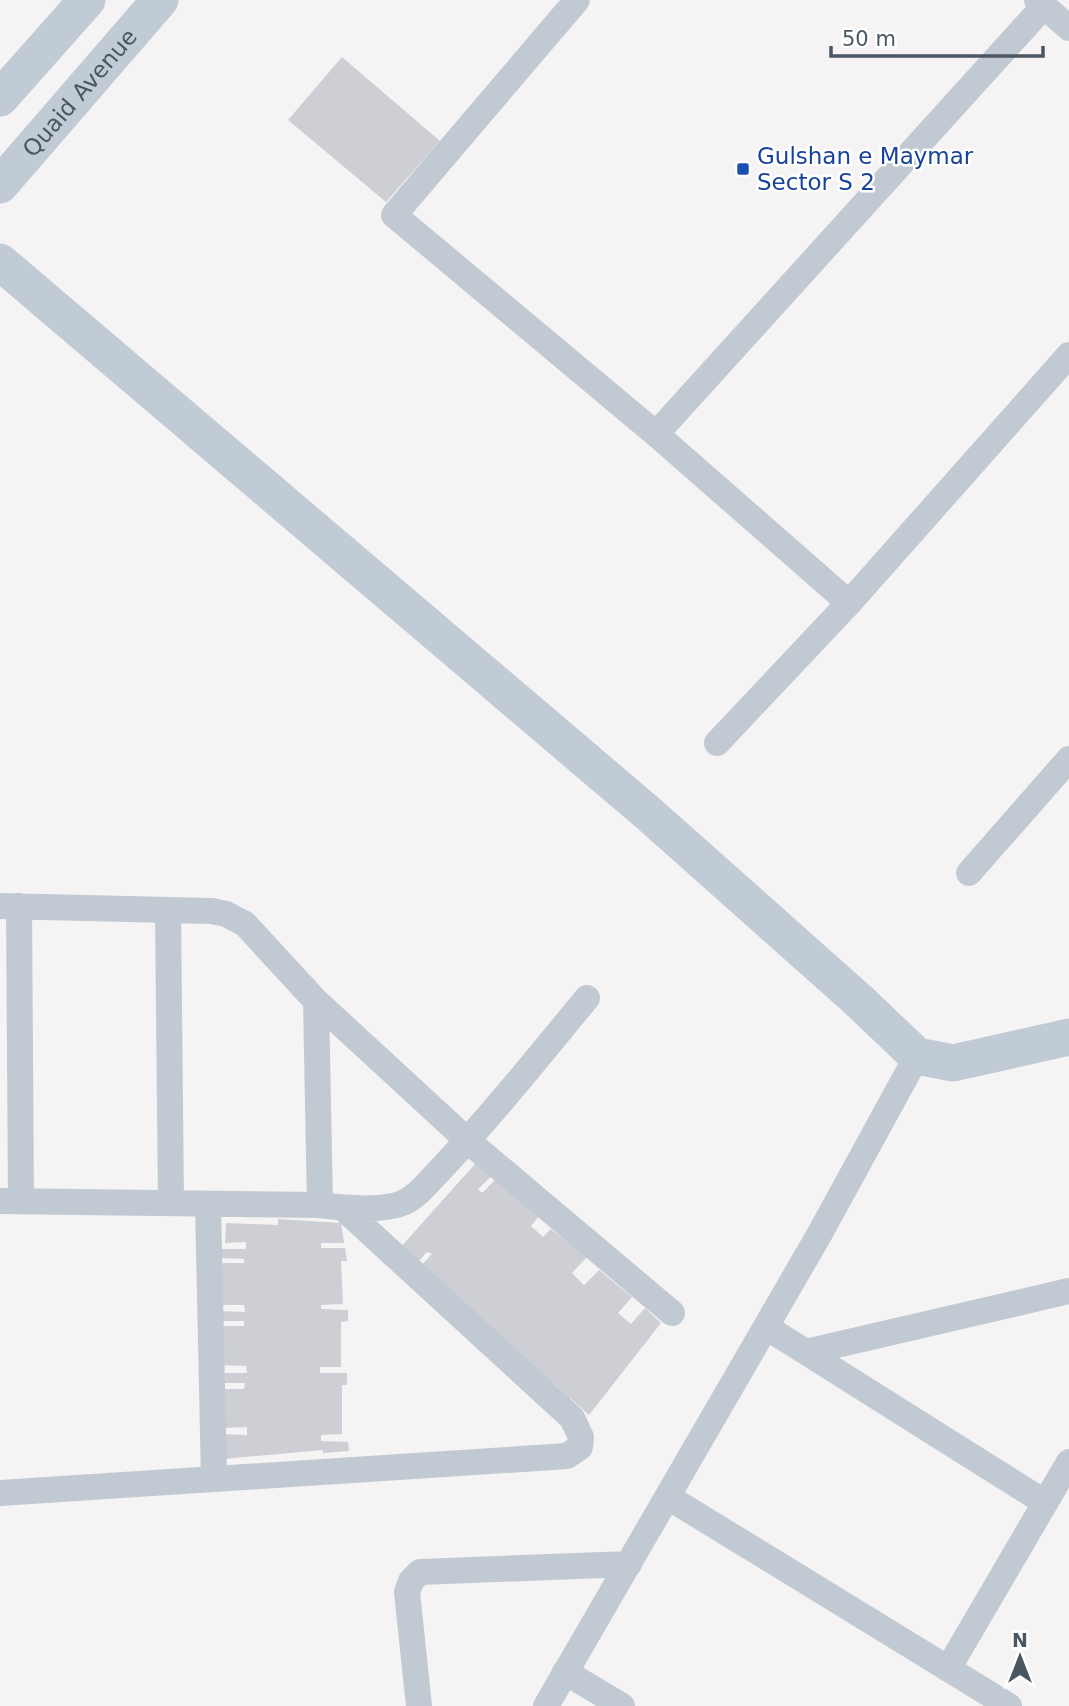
<svg xmlns="http://www.w3.org/2000/svg" width="1069" height="1706" viewBox="0 0 1069 1706" font-family="'DejaVu Sans',sans-serif">
	<style>
		.building { fill: #cdcfd5 }
		.lines { fill: none; stroke-linecap: round; stroke-linejoin: round }
		.street { stroke: #c1cad2; stroke-width: 26 }
		.secondary { stroke: #c1cbd6; stroke-width: 37 }
		.transit-dot { fill: #1a4fb4; stroke: #fff; stroke-width: 2.5 }
		.labels { text-anchor: middle; stroke-width: 5; stroke-linejoin: round; paint-order: stroke }
		.street-label { font-size: 23px; fill: #4a5661; stroke: #fff }
		.transit-label { font-size: 23px; fill: #164399; stroke: #fff; text-anchor: start }
	</style>
	<rect width="100%" height="100%" fill="#f5f3f3"/>
	<path class="building" d="M342,57L440,141L386,202L288,120Z
		M475,1164L493,1175L478,1189L482,1193L500,1175L539,1216L531,1226L543,1237L551,1229L587,1257L572,1273L584,1285L599,1270L632,1297L618,1313L631,1324L645,1308L661,1323L589,1415L569,1397L565,1402L554,1394L559,1388L522,1357L415,1272L432,1254L427,1252L415,1265L399,1249Z
		M278,1219L341,1223L344,1243H321V1248H345L347,1261H341L343,1304L321,1305V1309L348,1310V1321L341,1322V1367H320V1373H347V1385H342V1434L321,1435V1441L348,1442L349,1451L323,1453V1450L223,1459L222,1434L247,1435V1427L223,1428V1389H244L245,1383H221V1373H247L246,1366L221,1365L223,1326H244V1321H220V1311L245,1312L244,1305H220L221,1263H244V1259L221,1258V1249H246V1242L225,1243L226,1223L278,1225Z"/>
	<g class="lines">
		<path class="street" d="M577,0L394,215L656,434L849,603
			M1037,0L1069,28
			M656,434L1044,6
			M717,743L849,603L1069,355
			M969,873L1069,759
			M0,906L212,911L226,914L245,924L316,1001L468,1141L672,1313
			M19,906L21,1201
			M168,911L171,1203
			M316,1001L320,1205
			M0,1201L320,1205C343,1208 379,1211 400,1204C417,1198 429,1181 441,1169C492,1115 539,1056 587,998
			M208,1204L214,1479
			M766,1327L1044,1502
			M806,1352L1069,1291
			M0,1493L567,1456L580,1447L581,1437L572,1418L343,1208
			M668,1497L1009,1706
			M948,1669L1069,1462
			M565,1672L622,1706
			M419,1706L407,1592L411,1581L420,1572L629,1564
			M546,1706L819,1235L917,1056"/>
		<g class="secondary">
			<path d="M0,98L87,0"/>
			<path id="s1" d="M0,185L160,0"/>
			<path d="M0,262L649,814L857,999L917,1056L953,1063L1069,1037"/>
		</g>
	</g>
	<rect class="transit-dot" x="736" y="162" width="14" height="14" rx="3.5"/>
	<g class="labels">
		<g class="street-label">
			<text dy="8" stroke="none"><textPath href="#s1" startOffset="122">Quaid Avenue</textPath></text>
		</g>
		<g class="transit-label">
			<text x="757" y="164">Gulshan e Maymar<tspan x="757" dy="26">Sector S 2</tspan></text>
		</g>
	</g>
	<g transform="translate(1020 1657)" stroke="#ffffff" stroke-width="5" paint-order="stroke">
	<path d="M0-5L12 26L0 18L-12 26Z" fill="#4a5661"/>
	<text y="-10" font-size="19" font-weight="bold" text-anchor="middle" fill="#4a5661">N</text>
	</g>
	<path d="M831 46v10h212v-10" fill="none" stroke="#4a5661" stroke-width="3.5"/>
	<text x="842" y="46" font-size="21" fill="#4a5661" stroke="#ffffff" stroke-width="5" paint-order="stroke">50 m</text>
</svg>
